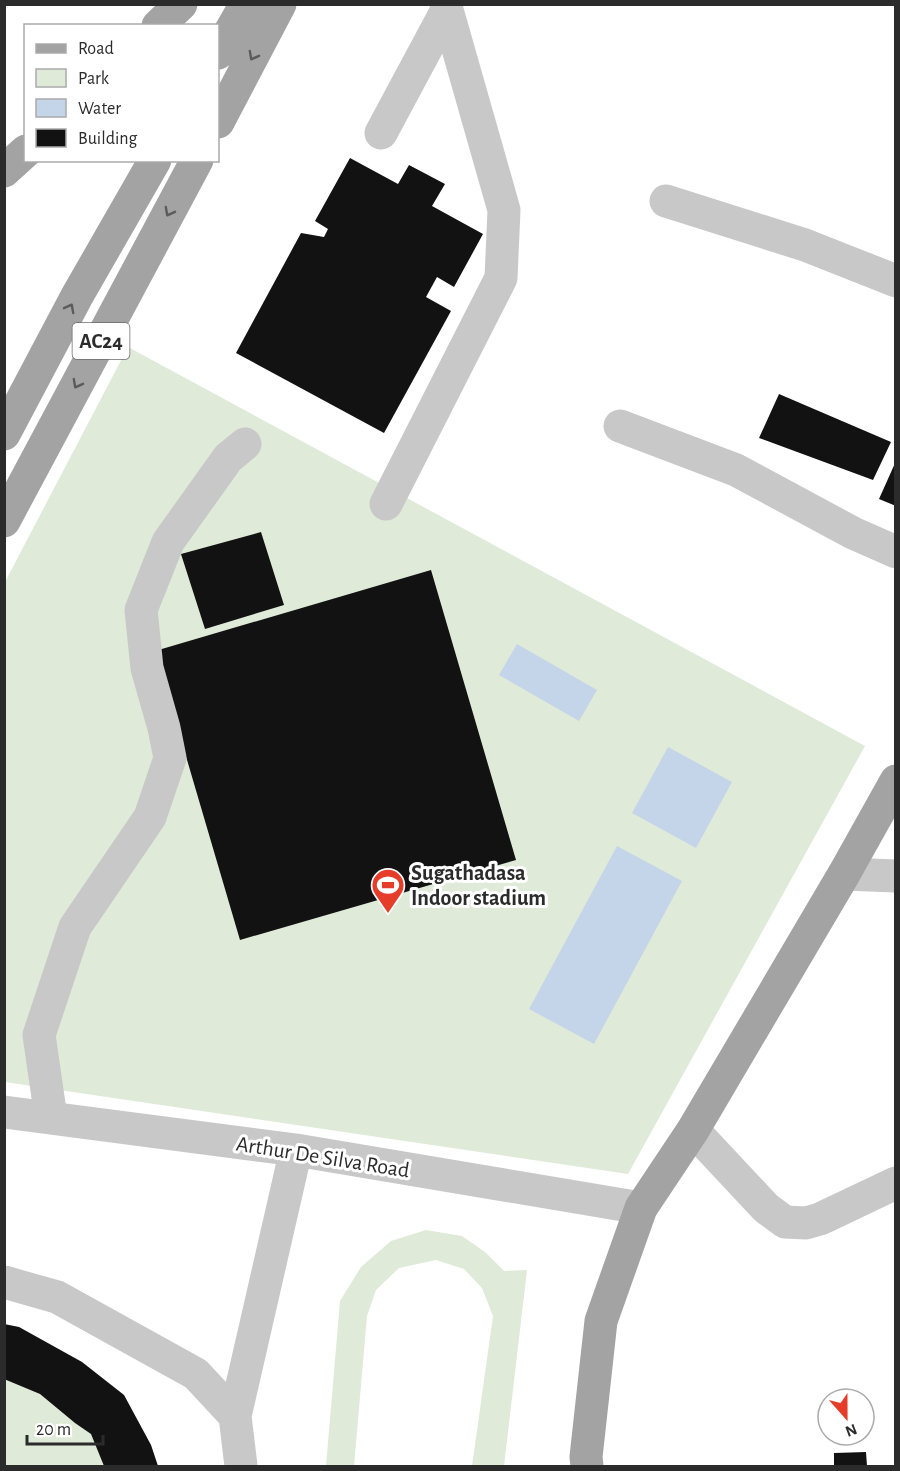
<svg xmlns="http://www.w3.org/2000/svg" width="900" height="1471" viewBox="0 0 900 1471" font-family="'Alegreya Sans',sans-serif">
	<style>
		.green { fill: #dfead8 }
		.water { fill: #c4d5ea }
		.building { fill: #121212 }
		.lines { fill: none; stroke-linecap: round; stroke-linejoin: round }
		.minor { stroke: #c8c8c8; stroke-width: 33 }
		.major { stroke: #a3a3a3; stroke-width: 33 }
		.oneway { stroke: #5b5b5b }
		.labels { text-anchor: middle; stroke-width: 6; stroke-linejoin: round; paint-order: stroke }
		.shield { fill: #fff; stroke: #6b6b6b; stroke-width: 1.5 }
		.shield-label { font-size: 21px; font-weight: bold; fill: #2b2b2b }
		.poi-label { font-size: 22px; font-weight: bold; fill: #2b2b2b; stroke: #fff; text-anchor: start }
		.street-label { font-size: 22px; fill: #2b2b2b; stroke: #fff }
	</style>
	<rect width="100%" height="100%" fill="#fff"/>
	<path class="green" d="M128,347L865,746L628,1174L5,1082V582Z
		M426,1230L462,1236L485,1252L504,1271L527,1270L504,1466H472L493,1316L482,1288L464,1269L436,1260L399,1268L376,1290L367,1316L354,1466H326L340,1301L361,1267L391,1241Z
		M4,1324L19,1327L82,1362L124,1395L151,1445L158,1466H5Z"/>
	<path class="water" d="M517,644L597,690L579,721L499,675Z
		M668,747L732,782L696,848L632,813Z
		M617,846L682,881L594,1044L529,1009Z"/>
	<path class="building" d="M350,158L398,184L409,165L445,184L432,206L483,234L454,287L437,277L426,297L451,311L384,433L236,353L301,233L324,237L328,229L315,221Z
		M779,394L891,442L873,480L759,438Z
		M896,461V506L879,499Z
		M261,532L284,605L205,629L181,554Z
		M431,570L516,860L240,940L155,651Z
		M4,1324L19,1327L82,1362L124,1395L151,1445L158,1466H104L91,1434L75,1423L40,1394L4,1379Z
		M866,1452L867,1466H834V1453Z"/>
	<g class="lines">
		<path class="minor" d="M381,133L447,10L446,4
			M666,201L805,245L896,281
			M620,426L736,470L853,533L896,552
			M386,504L501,278L504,210L447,10
			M844,874L896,876
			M4,1112L296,1150L641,1208
			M51,1118L39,1035L75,927L150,817L170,758L164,728L147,668L141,610L168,542L228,458L245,444
			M693,1130L766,1208L785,1222L806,1223L820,1219L896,1183
			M4,1282L57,1297L196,1374L235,1416
			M241,1466L235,1416L296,1150"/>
		<path class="major" d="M158,26L181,4
			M218,53L246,4
			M218,122L280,4
			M4,171L26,151
			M4,434L77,296L155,160
			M4,521L197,160
			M587,1466L586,1457L601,1321L641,1208L693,1130L844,874L896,781"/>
	</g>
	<defs><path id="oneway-chevron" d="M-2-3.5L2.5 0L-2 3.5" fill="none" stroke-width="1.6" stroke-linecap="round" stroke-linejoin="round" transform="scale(1.5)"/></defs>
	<g class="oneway">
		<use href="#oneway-chevron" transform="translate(253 56) rotate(118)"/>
		<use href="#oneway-chevron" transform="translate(169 212) rotate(118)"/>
		<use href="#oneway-chevron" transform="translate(70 308) rotate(-62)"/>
		<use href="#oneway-chevron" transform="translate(77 384) rotate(118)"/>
	</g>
	<defs>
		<symbol id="stadium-pin" viewBox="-11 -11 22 30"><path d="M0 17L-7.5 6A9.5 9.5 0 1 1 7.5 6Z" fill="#e53d2a" stroke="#fff"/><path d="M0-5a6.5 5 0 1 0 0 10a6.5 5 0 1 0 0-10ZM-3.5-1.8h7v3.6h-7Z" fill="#fff"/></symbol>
	</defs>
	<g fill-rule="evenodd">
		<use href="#stadium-pin" x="369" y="866" width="38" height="52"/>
	</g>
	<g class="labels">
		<rect class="shield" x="72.5" y="323" width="57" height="36" rx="4.5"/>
		<g class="shield-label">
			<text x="101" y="348">AC24</text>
		</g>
		<g class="poi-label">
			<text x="411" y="880">Sugathadasa<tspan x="411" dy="25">Indoor stadium</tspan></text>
		</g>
		<g class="street-label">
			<text transform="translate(323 1156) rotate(9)" y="8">Arthur De Silva Road</text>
		</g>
	</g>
	<rect width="900" height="1471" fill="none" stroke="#2b2b2b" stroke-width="12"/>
	<rect x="24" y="24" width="195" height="138" fill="#ffffff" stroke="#aaaaaa" stroke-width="1.5"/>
	<rect x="36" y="44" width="30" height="9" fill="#a3a3a3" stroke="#aaaaaa" stroke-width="1.5"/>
	<text x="78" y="54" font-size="18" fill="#2b2b2b">Road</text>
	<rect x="36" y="69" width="30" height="18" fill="#dfead8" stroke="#aaaaaa" stroke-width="1.5"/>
	<text x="78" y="84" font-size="18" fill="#2b2b2b">Park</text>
	<rect x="36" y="99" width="30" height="18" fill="#c4d5ea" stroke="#aaaaaa" stroke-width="1.5"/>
	<text x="78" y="114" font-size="18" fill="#2b2b2b">Water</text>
	<rect x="36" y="129" width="30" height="18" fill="#121212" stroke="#aaaaaa" stroke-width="1.5"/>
	<text x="78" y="144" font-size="18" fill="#2b2b2b">Building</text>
	<g transform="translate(846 1417) rotate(159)"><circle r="28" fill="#ffffff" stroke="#aaaaaa" stroke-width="1.5"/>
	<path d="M0-4.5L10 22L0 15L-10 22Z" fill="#e53d2a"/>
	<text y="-9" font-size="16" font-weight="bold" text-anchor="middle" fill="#2b2b2b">N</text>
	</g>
	<path d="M27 1435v9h76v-9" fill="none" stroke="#2b2b2b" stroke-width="3"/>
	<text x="36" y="1435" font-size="18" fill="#2b2b2b" stroke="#ffffff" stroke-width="4.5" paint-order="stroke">20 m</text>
</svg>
